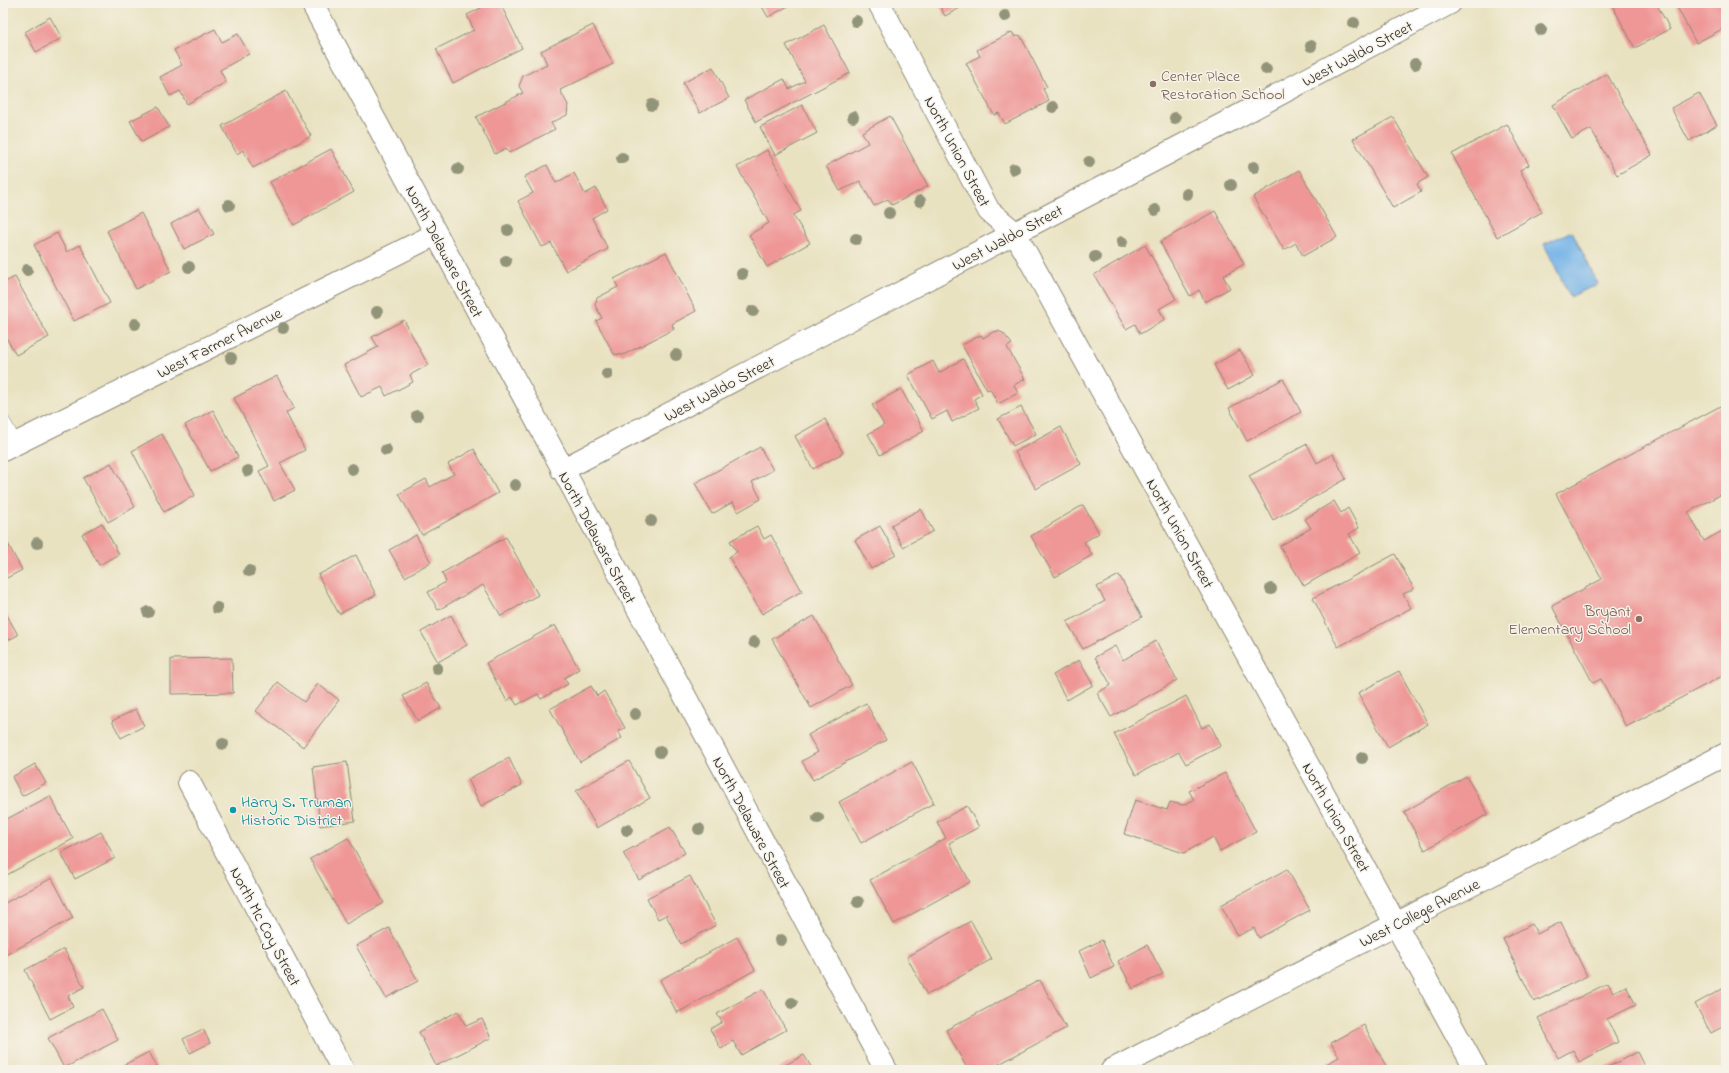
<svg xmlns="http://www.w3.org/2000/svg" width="1729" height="1073" viewBox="0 0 1729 1073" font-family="'Indie Flower',sans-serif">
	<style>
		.water { fill: #74b3e8; stroke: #506f8a }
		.building { fill: #ee9796 }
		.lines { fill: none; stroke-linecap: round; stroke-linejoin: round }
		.lane-casing { stroke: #8a8676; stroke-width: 14 }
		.street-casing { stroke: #8a8676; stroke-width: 24 }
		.lane { stroke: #fff; stroke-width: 13 }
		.street { stroke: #fff; stroke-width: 22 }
		.tree { fill: #92947a }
		.education-dot { fill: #8d6e63; stroke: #f7f3e8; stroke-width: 1.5 }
		.culture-dot { fill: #0f9aa8; stroke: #f7f3e8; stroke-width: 1.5 }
		.labels { text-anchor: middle; stroke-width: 3; stroke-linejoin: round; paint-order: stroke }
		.street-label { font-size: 16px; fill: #2b2b2b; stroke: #f7f3e8 }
		.education-label { font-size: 16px; fill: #785e54; stroke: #f7f3e8; text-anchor: start }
		.culture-label { font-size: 16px; fill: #0d838f; stroke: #f7f3e8; text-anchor: start }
	</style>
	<rect width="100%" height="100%" fill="#f7f3e8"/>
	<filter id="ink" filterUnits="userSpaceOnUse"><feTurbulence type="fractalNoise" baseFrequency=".025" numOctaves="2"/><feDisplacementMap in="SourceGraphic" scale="8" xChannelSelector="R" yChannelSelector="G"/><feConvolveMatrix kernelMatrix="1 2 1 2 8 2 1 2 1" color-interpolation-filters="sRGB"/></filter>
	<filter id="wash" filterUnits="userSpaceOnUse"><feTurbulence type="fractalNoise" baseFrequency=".012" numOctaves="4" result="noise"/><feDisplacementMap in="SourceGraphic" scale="16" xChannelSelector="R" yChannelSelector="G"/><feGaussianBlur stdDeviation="0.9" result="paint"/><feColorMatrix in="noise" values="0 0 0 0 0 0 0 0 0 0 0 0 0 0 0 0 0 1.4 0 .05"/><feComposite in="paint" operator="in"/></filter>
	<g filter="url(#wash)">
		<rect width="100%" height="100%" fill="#e9e2c1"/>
		<path class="water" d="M1572,231L1598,284L1570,297L1544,244Z"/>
		<g id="blocks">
			<path class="building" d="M491,3H500L522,48L453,83L436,49L474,30L467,15Z
				M760,3H794L768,17Z
				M938,3H969L945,16Z
				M1616,3H1656L1670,29L1635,48L1612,5Z
				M1675,3H1726V27L1696,43Z
				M50,17L62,38L36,52L25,32Z
				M593,25L613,64L560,90L568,105L567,115L551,123L555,129L509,153L506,148L495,154L476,117L523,93L519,86L523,76L547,64L541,51Z
				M824,25L850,73L756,122L744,100L784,79L789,89L805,81L786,45Z
				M215,29L222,42L238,34L249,54L220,70L226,82L187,104L180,91L170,96L160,77L182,65L174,50Z
				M1012,32L1015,37L1020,35L1047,87L1043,89L1049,101L1005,124L999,113L994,115L966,63L980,56L977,50Z
				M713,67L729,98L700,113L683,83Z
				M1607,74L1652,155L1617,175L1591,129L1572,139L1553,105Z
				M286,91L311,136L253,168L243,150L237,154L222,126Z
				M1699,93L1717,125L1689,141L1671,108Z
				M802,105L817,133L775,155L760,127Z
				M158,107L169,127L142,142L130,121Z
				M890,116L928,186L892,205L888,199L874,206L860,181L840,191L826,166L868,143L862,132Z
				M1393,117L1428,177L1417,184L1421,192L1393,208L1353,139Z
				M1507,124L1529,165L1520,170L1542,212L1497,237L1452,154Z
				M331,149L354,192L294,225L270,182Z
				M767,150L801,211L793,215L810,243L767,267L749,235L769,223L737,167Z
				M547,165L556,183L574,173L585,194L596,188L607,209L592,218L608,249L566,271L551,243L542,247L518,201L533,193L524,177Z
				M1299,170L1337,237L1303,256L1296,243L1284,250L1253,197Z
				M199,208L214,234L184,249L171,224Z
				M1215,211L1244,264L1223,276L1230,288L1205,302L1199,290L1190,296L1160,242Z
				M141,213L171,271L136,289L107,231Z
				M57,233L67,252L80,245L110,303L74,321L34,245Z
				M1145,245L1176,299L1159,309L1165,319L1140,334L1135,324L1126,329L1094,275Z
				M666,252L696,311L672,324L674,329L623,355L614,354L596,321L602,318L595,305L597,298L618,287L614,279Z
				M15,277L49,337L16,355L3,332V283Z
				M404,320L428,365L410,375L413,382L386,396L382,387L361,397L344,365L378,347L372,337Z
				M998,331L1003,333L1012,344L1007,347L1025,379L1014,385L1018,393L998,404L990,389L987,390L962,345L981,335L983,338L993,332Z
				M1240,350L1255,375L1228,390L1214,365Z
				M963,359L982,394L974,399L979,408L952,422L947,411L932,419L908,375L933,361L939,373Z
				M277,376L294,408L286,413L305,450L280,463L295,490L274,501L259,471L269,466L234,398Z
				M1283,379L1301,412L1247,441L1229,408Z
				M901,389L924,431L880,455L868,434L884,425L872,405Z
				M1726,403V492L1688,512L1704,541L1726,529V674L1626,727L1601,679L1593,683L1552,606L1602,579L1556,494Z
				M1021,407L1036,434L1013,446L998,419Z
				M213,410L238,457L210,471L185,425Z
				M825,419L843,453L813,469L795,436Z
				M1061,427L1081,464L1036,489L1015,452Z
				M162,434L195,495L164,512L132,451Z
				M1307,444L1317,463L1333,454L1346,479L1273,520L1249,476Z
				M760,447L773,470L752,482L761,499L738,512L733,502L712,514L695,483Z
				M474,449L498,493L422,535L399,494L426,479L430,487L454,474L448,464Z
				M111,463L135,507L108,522L83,478Z
				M1334,501L1341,513L1348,508L1359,528L1349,534L1360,553L1304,586L1280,546L1311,528L1305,519Z
				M1083,505L1099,533L1084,542L1092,555L1055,577L1031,536Z
				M921,509L933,531L903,547L891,525Z
				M102,523L119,554L99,565L82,534Z
				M757,526L764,539L771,535L802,591L762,614L729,557L737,552L730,541Z
				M880,526L896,554L871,569L855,540Z
				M3,535L22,570L3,580Z
				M416,535L431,562L405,577L389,550Z
				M506,537L538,595L501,616L483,585L438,610L428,592L446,582L442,573Z
				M1395,554L1414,589L1403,594L1411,608L1338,647L1313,598Z
				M356,555L376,595L339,614L318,575Z
				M1119,575L1142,617L1083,649L1067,622L1105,601L1097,587Z
				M3,608L18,635L3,643Z
				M451,615L467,645L438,662L421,632Z
				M814,616L852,685L811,708L772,639Z
				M555,625L579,669L564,678L568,684L541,699L538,694L517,705L512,697L507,701L486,663Z
				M1156,641L1177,680L1111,717L1097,693L1111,685L1095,657L1115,646L1123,660Z
				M232,658L233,693L171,694V659Z
				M1079,660L1093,685L1067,700L1053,675Z
				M1399,671L1428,724L1388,747L1358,693Z
				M278,682L304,702L318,684L339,700L303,747L256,711Z
				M426,683L441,708L418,721L403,696Z
				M591,686L597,696L604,691L625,728L618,731L622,738L580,762L550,709Z
				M1186,696L1202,728L1210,724L1221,746L1186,764L1179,752L1136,775L1114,734Z
				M866,703L886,740L813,780L802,761L818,752L808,735Z
				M136,709L144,726L121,738L112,721Z
				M509,758L522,785L481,806L468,779Z
				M629,761L650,798L597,828L576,791Z
				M347,762L355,821L320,826L313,767Z
				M912,762L934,803L861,843L839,802Z
				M35,764L46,783L22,796L12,777Z
				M1225,773L1256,832L1220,851L1213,837L1184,853L1124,834L1135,800L1167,810L1170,802L1183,805L1194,800L1189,791Z
				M1466,776L1488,814L1425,850L1404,812Z
				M50,796L73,839L3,877V821Z
				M967,806L979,827L949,843L970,882L894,924L870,880L946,838L937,822Z
				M670,827L685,853L639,880L623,853Z
				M101,832L115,858L75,879L61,853Z
				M348,838L384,903L346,924L310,859Z
				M1287,869L1310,910L1259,938L1254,928L1238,936L1221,905Z
				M690,876L716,925L681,944L666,915L658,919L647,898Z
				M52,878L73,918L4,956L3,904Z
				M971,921L992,959L927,995L907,957Z
				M1561,922L1587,976L1534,1002L1503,939L1532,924L1537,934Z
				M389,928L418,981L386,998L356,946Z
				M737,937L755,970L677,1013L660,980Z
				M1102,940L1114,967L1091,978L1079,951Z
				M1147,945L1163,974L1133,989L1118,961Z
				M64,949L84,987L68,996L73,1007L50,1019L25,970Z
				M1040,980L1066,1028L988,1070H968L946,1030Z
				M1608,983L1613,992L1626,986L1636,1005L1607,1019L1618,1042L1579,1062L1573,1050L1558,1058L1538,1018Z
				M1726,987V1025L1711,1033L1695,1004Z
				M763,989L786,1030L741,1055L733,1041L721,1049L710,1029L722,1022L717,1014Z
				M102,1009L118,1040L64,1068L48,1038Z
				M458,1011L466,1026L482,1019L491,1038L436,1066L419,1032Z
				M1364,1025L1388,1070H1315L1339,1057L1331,1043Z
				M203,1029L210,1043L190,1053L183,1039Z
				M149,1052L159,1070H114Z
				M1637,1052L1646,1070H1602Z
				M804,1055L813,1070H776Z"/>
		</g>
	</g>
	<g filter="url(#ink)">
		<use href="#blocks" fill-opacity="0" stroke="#8a8676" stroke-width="1"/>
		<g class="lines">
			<defs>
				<path id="lane" d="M3,421L16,444"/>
				<path id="street" d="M312,3L886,1070
					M879,3L989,211L1015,233L1476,1070
					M3,450L436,234
					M562,470L1231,120L1450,3
					M189,782L343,1070
					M1112,1070L1726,754"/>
			</defs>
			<use href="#lane" class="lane-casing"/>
			<use href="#street" class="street-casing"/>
			<use href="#lane" class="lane"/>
			<use href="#street" class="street"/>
		</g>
		<g class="tree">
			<circle cx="1005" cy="16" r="6"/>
			<circle cx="856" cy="21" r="6"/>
			<circle cx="1354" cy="23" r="6"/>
			<circle cx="1541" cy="30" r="6"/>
			<circle cx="1311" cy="46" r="6"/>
			<circle cx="1415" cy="64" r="6"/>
			<circle cx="1266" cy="69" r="6"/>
			<circle cx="652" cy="105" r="6"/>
			<circle cx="1053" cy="107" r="6"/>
			<circle cx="853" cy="117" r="6"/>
			<circle cx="1175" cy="118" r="6"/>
			<circle cx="622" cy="158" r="6"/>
			<circle cx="1089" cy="162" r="6"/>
			<circle cx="1254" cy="167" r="6"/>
			<circle cx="458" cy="169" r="6"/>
			<circle cx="1014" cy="169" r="6"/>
			<circle cx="1231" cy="185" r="6"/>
			<circle cx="1187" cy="194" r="6"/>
			<circle cx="920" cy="201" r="6"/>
			<circle cx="229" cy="205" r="6"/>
			<circle cx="1155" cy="210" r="6"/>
			<circle cx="889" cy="213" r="6"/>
			<circle cx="508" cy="230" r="6"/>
			<circle cx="856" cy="239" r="6"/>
			<circle cx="1122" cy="242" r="6"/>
			<circle cx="1095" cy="257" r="6"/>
			<circle cx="506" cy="261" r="6"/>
			<circle cx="189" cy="267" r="6"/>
			<circle cx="27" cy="270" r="6"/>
			<circle cx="742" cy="274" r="6"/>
			<circle cx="753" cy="311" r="6"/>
			<circle cx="377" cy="312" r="6"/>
			<circle cx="135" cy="324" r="6"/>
			<circle cx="283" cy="328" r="6"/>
			<circle cx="676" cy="355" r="6"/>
			<circle cx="231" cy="358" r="6"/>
			<circle cx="607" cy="374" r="6"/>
			<circle cx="417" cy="416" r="6"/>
			<circle cx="386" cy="450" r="6"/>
			<circle cx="352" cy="469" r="6"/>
			<circle cx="248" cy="471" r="6"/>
			<circle cx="515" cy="485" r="6"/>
			<circle cx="651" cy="521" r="6"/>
			<circle cx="37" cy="543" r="6"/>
			<circle cx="249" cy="571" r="6"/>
			<circle cx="1271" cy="589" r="6"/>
			<circle cx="217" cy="608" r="6"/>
			<circle cx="148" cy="612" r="6"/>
			<circle cx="754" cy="642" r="6"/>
			<circle cx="437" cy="668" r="6"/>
			<circle cx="635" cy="714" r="6"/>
			<circle cx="223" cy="744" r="6"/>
			<circle cx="660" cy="752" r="6"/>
			<circle cx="1362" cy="758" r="6"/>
			<circle cx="818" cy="818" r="6"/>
			<circle cx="699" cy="829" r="6"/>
			<circle cx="627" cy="830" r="6"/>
			<circle cx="858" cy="902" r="6"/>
			<circle cx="781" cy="940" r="6"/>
			<circle cx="792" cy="1003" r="6"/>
		</g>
	</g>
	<g class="education-dot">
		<circle cx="1153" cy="84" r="4"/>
		<circle cx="1639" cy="619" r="4"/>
	</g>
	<circle class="culture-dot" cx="233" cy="810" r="4"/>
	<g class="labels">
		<g class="street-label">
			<text transform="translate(1357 53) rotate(-28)" y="6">West Waldo Street</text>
			<text transform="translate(958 151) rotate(62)" y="6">North Union Street</text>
			<text transform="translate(1007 237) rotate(-28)" y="6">West Waldo Street</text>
			<text transform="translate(445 251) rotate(62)" y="6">North Delaware Street</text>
			<text transform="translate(219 342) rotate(-27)" y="6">West Farmer Avenue</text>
			<text transform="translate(719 388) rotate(-28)" y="6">West Waldo Street</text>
			<text transform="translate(1181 533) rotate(61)" y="6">North Union Street</text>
			<text transform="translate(598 537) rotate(62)" y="6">North Delaware Street</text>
			<text transform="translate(1337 817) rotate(61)" y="6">North Union Street</text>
			<text transform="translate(752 822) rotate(62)" y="6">North Delaware Street</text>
			<text transform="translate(1419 912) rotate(-27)" y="6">West College Avenue</text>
			<text transform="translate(266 926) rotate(62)" y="6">North Mc Coy Street</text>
		</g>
		<g class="education-label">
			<text x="1161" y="81">Center Place<tspan x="1161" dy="18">Restoration School</tspan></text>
			<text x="1631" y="616" text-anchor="end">Bryant<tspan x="1631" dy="18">Elementary School</tspan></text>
		</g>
		<g class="culture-label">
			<text x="241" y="807">Harry S. Truman<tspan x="241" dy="18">Historic District</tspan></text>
		</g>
	</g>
	<rect width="1729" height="1073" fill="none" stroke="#f7f3e8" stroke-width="16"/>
</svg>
